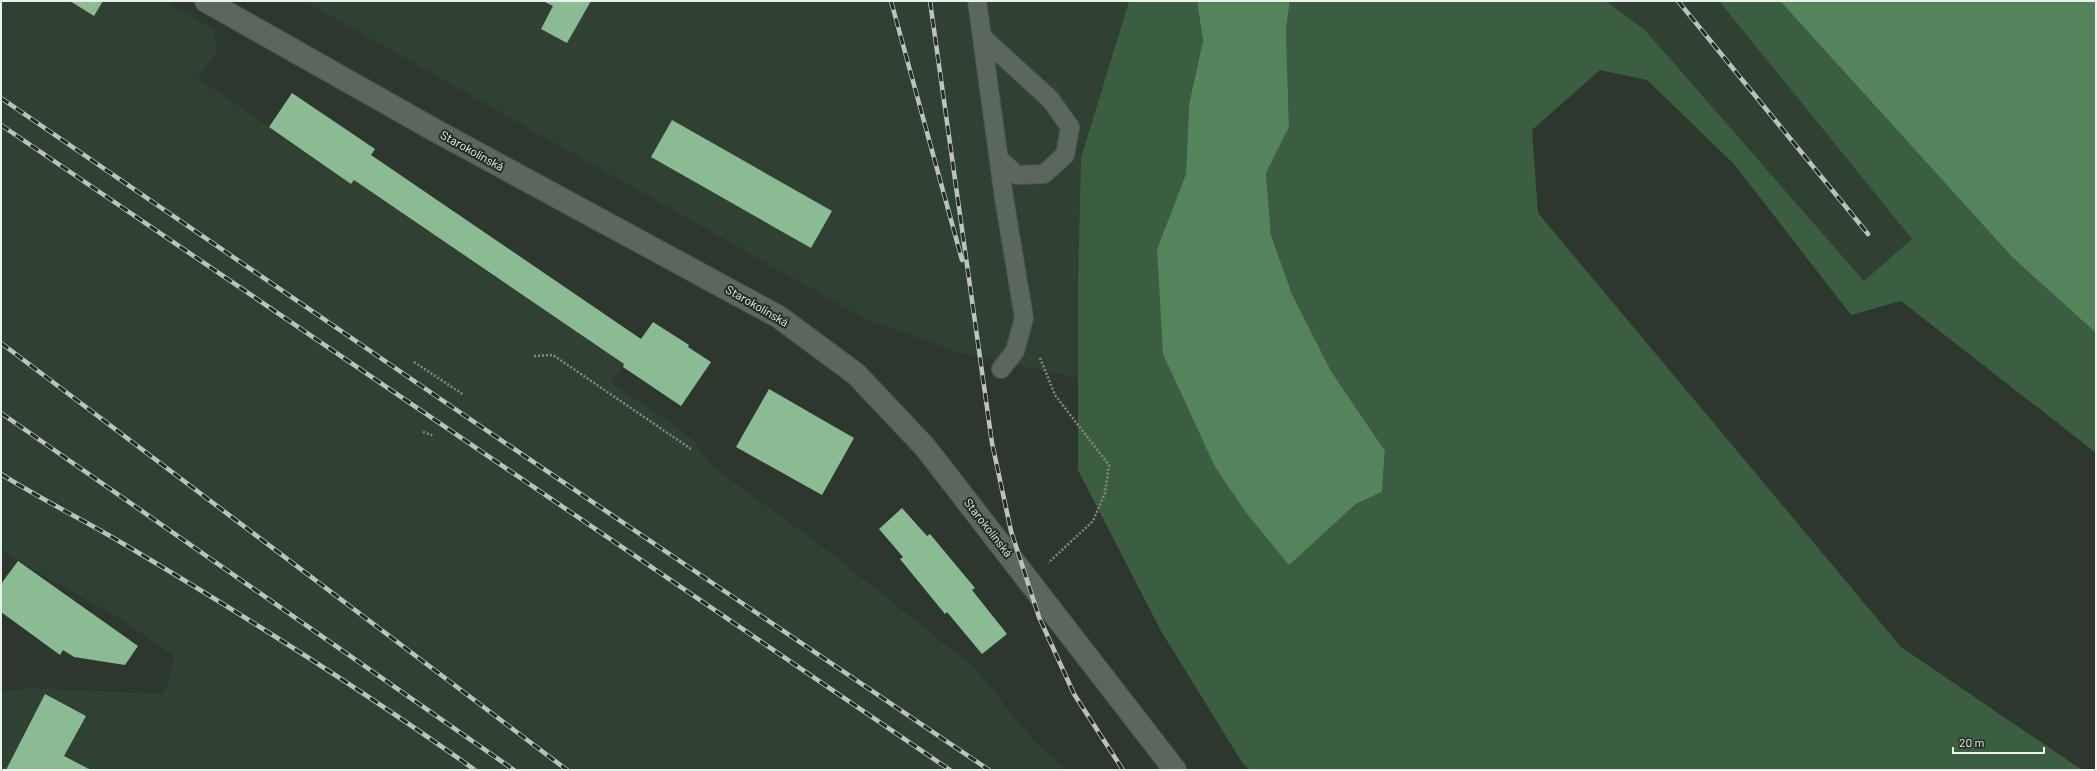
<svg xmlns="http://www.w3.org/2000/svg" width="2097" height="771" viewBox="0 0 2097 771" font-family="Barlow,sans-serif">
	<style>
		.built { fill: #304032 }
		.green { fill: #3b5d41 }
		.water { fill: #54835c }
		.building { fill: #8abb92 }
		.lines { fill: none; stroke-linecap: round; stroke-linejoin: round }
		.service-casing { stroke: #4c554d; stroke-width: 20 }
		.tertiary-casing { stroke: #4c554d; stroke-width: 24 }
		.path { stroke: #838b83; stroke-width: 2.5; stroke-dasharray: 2 2; stroke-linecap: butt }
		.service { stroke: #5b665c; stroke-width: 18 }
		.tertiary { stroke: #5b665c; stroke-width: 22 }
		.rail-casing { stroke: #bcc3bd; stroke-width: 4.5 }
		.rail { stroke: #232d24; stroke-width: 3; stroke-dasharray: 9; stroke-linecap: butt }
		.labels { text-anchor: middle; stroke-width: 4; stroke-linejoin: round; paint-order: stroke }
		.street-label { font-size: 12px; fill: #eaf0ea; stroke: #232d24 }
	</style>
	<rect width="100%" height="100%" fill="#2d372e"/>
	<path class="built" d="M1,1H165L214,29L217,50L198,78L351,184L354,180L624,364L611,382L694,440L709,464L823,547L976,669L1033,740L1066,770H1V692L30,688L164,694L175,657L120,619L18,561L1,548Z
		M304,1H1129L1081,158L1078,378L961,353L867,320Z
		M1606,1H1719L1912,239L1864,281L1645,30Z"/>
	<path class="green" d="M1129,1H1197L1203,41L1189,104L1186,174L1157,249L1315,541L1356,504L1382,492L1385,451L1331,371L1292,294L1271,235L1266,173L1289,127L1286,29L1290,1H1606L1645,30L1864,281L1912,239L1719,1H1780L2013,258L2096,333V453L1901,301L1851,315L1734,164L1647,80L1600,70L1532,130L1538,213L1901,647L2082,770H1250L1243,764L1161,631L1078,470V285L1081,158Z"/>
	<path class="water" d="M1197,1H1290L1286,29L1289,127L1266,173L1271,235L1292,294L1331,371L1385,451L1382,492L1356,504L1289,565L1247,514L1215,467L1163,354L1157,249L1186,174L1189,104L1203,41Z
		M1780,1H2096V333L2013,258Z"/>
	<path class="building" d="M70,1H103L94,16Z
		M543,1H591L567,43L541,29L553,6Z
		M292,93L375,149L371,155L641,339L653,322L689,345L688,347L711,362L681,406L623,367L624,364L354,180L351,184L269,127Z
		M672,120L832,211L811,248L651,157Z
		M769,389L854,438L822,495L736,447Z
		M902,508L927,536L930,534L975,588L972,590L1007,634L982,654L947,612L945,614L900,559L903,557L879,529Z
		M18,561L138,646L125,665L74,657L63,650L60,655L1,612V584Z
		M45,694L86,716L64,756L91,770H6Z"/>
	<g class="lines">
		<defs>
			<path id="service" d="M977,1L1004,198L1024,318L1015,351L1001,369
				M982,37L1050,99L1070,127L1065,155L1044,174L1017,175L999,159"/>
			<path id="tertiary" d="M206,1L438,132L779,317L856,374L925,447L1175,770"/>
		</defs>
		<use href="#service" class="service-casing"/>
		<use href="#tertiary" class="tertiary-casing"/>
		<path class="path" d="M534,356L553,355L691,449
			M1040,358L1055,395L1109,465L1105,493L1093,521L1048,563
			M414,362L464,395
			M423,432L434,436"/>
		<use href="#service" class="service"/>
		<use href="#tertiary" class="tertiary"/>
		<defs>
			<path id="rail" d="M891,1L962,260
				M930,1L992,443L1011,531L1039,617L1074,694L1123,770
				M1678,1L1868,234
				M1,98L455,409L989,770
				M1,125L950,770
				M1,343L567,770
				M1,413L514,770
				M1,474C40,499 82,519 122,543C242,614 361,689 475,770"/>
		</defs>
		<use href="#rail" class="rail-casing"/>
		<use href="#rail" class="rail"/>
	</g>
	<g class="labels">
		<g class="street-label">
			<text transform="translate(472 151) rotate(29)" y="4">Starokolínská</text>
			<text transform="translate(757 306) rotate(30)" y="4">Starokolínská</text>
			<text transform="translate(988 528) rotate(52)" y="4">Starokolínská</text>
		</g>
	</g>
	<rect width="2097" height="771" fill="none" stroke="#eaf0ea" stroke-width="4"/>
	<path d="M1953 747v6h91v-6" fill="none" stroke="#eaf0ea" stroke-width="2"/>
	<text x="1959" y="747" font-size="12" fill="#eaf0ea" stroke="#232d24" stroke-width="3" paint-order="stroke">20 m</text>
</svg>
